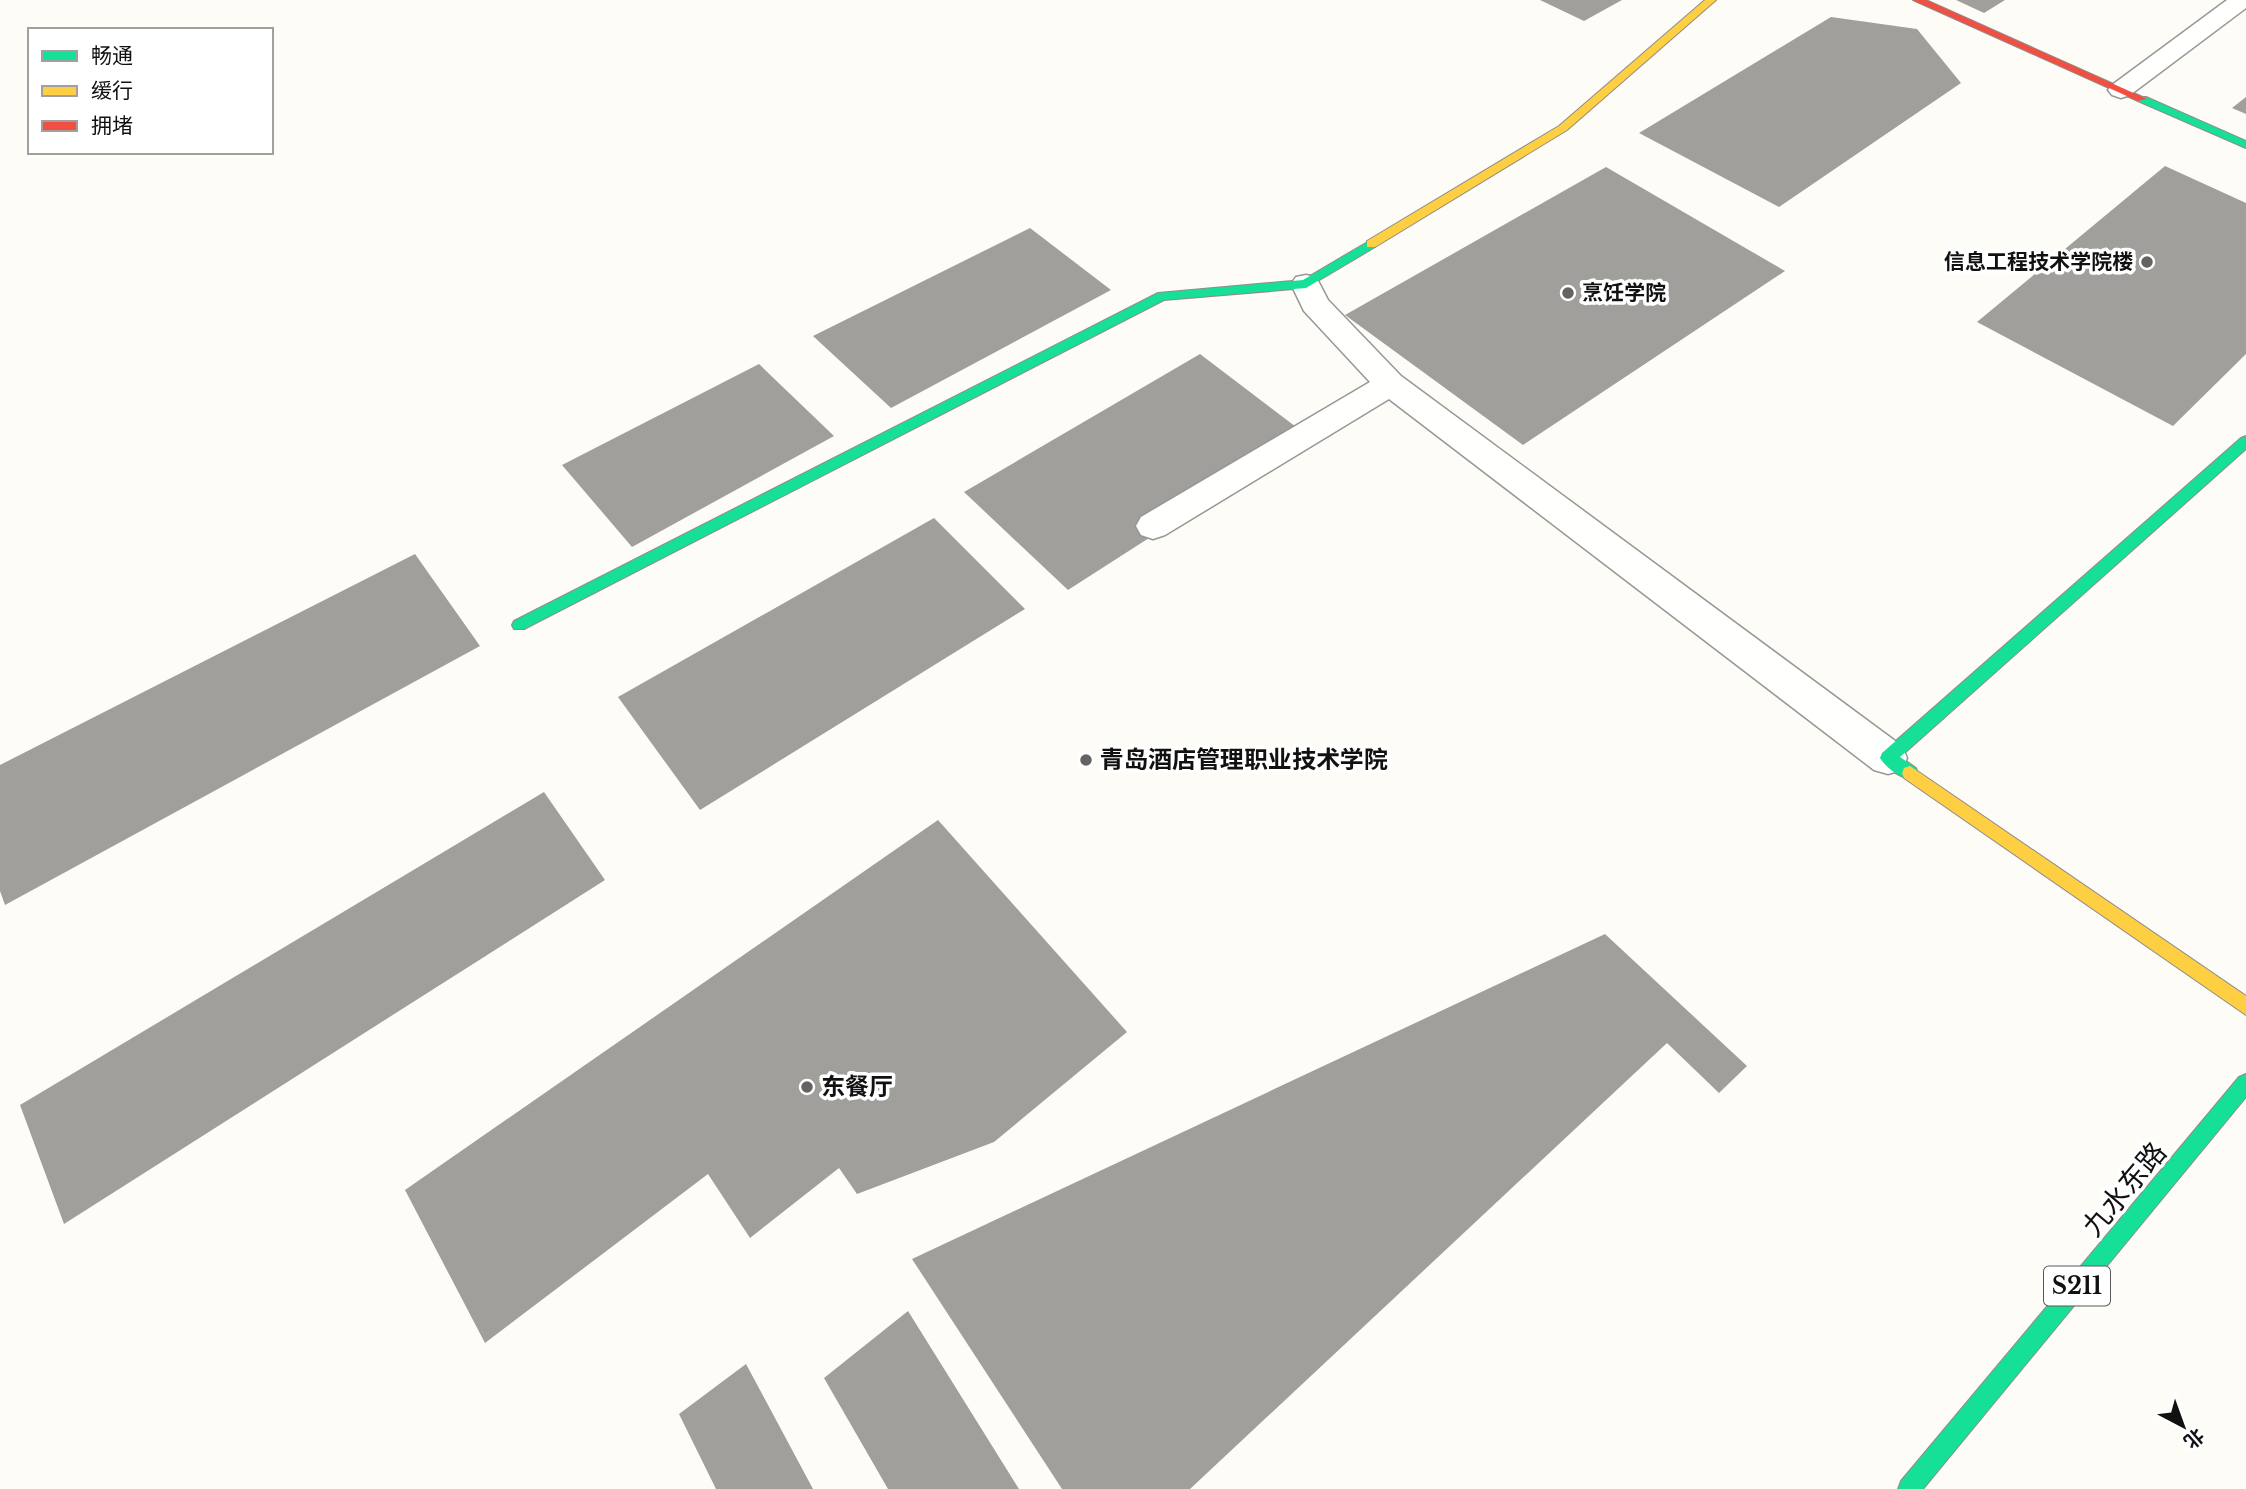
<svg xmlns="http://www.w3.org/2000/svg" width="2246" height="1489" viewBox="0 0 2246 1489" font-family="'Libre Baskerville','Noto Sans SC',serif">
	<style>
		.building { fill: #a19f9c }
		.lines { fill: none; stroke-linecap: round; stroke-linejoin: round }
		.street-casing { stroke: #979795; stroke-width: 3 }
		.fast-casing { stroke: #8e8d8b; stroke-width: 2 }
		.slow-casing { stroke: #8e8d8b; stroke-width: 2 }
		.jam-casing { stroke: #8e8d8b; stroke-width: 2 }
		.street { fill: #fffffe; fill-rule: evenodd }
		.fast { fill: #16e098; fill-rule: evenodd }
		.slow { fill: #ffcf43; fill-rule: evenodd }
		.jam { fill: #f24e42; fill-rule: evenodd }
		.poi-dot { fill: #646362; stroke: #fff; stroke-width: 2.5 }
		.labels { text-anchor: middle; stroke-width: 7; stroke-linejoin: round; paint-order: stroke }
		.far-poi-label { font-size: 21px; font-weight: bold; fill: #111; stroke: #fff; text-anchor: end }
		.shield { fill: #fff; stroke: #585858; stroke-width: 2 }
		.shield-label { font-size: 23px; font-weight: bold; fill: #111 }
		.poi-label { font-size: 24px; font-weight: bold; fill: #111; stroke: #fff; text-anchor: start }
		.near-street-label { font-size: 28px; fill: #111; stroke: #fff }
	</style>
	<rect width="100%" height="100%" fill="#fdfcf7"/>
	<path class="building" d="M1540,0H1622L1584,21Z
		M1956,0H2005L1984,13Z
		M1831,17L1917,29L1961,83L1779,207L1639,133Z
		M2246,97V114L2232,108Z
		M2165,166L2246,203V354L2173,426L1977,322Z
		M1606,167L1785,271L1523,445L1345,315Z
		M1030,228L1111,290L891,408L813,336Z
		M1200,354L1308,436L1068,590L964,492Z
		M759,364L834,436L632,547L562,465Z
		M934,518L1025,609L700,810L618,697Z
		M415,554L480,646L5,905L0,891V765Z
		M544,792L605,880L64,1224L20,1105Z
		M938,820L1127,1032L994,1142L857,1194L839,1168L750,1238L708,1174L485,1343L405,1190Z
		M1605,934L1747,1066L1719,1093L1667,1043L1190,1489H1062L912,1259Z
		M908,1311L1019,1489H888L824,1378Z
		M746,1364L813,1489H716L679,1414Z"/>
	<g class="lines">
		<defs>
			<path id="street" d="M2227,0H2246V8L2130,95L2121,98L2112,95L2108,90L2112,85Z
				M1306,275L1316,277L1328,300L1401,376L1902,746L1907,758L1902,770L1888,774L1874,770L1389,399L1165,535L1153,539L1141,535L1136,526L1141,517L1370,382L1304,311L1291,284L1296,277Z"/>
			<path id="fast" d="M2138,97H2146L2246,141V148L2138,101Z
				M1371,240L1375,241V247L1306,288L1164,300L524,629H514L512,625L514,621L1158,293L1303,280Z
				M2246,436V449L1900,757L1916,768L1918,773L1916,778C1904,782 1886,768 1880,758L1882,753L2241,438Z
				M2246,1074V1097L1923,1489H1898L1901,1481L2239,1077Z"/>
			<path id="slow" d="M1705,0H1716L1567,130L1375,247H1367V241L1559,126Z
				M1910,766L2246,996V1015L1904,778L1902,773L1904,768Z"/>
			<path id="jam" d="M1913,0H1926L2147,99L2138,101Z"/>
		</defs>
		<use href="#street" class="street-casing"/>
		<use href="#fast" class="fast-casing"/>
		<use href="#slow" class="slow-casing"/>
		<use href="#jam" class="jam-casing"/>
		<use href="#street" class="street"/>
		<use href="#fast" class="fast"/>
		<use href="#slow" class="slow"/>
		<use href="#jam" class="jam"/>
	</g>
	<g class="poi-dot">
		<circle cx="2147" cy="262" r="7"/>
		<circle cx="1568" cy="293" r="7"/>
		<circle cx="1086" cy="760" r="7"/>
		<circle cx="807" cy="1087" r="7"/>
	</g>
	<g class="labels">
		<g class="far-poi-label">
			<text x="2133" y="269">信息工程技术学院楼</text>
			<text x="1582" y="300" text-anchor="start">烹饪学院</text>
		</g>
		<rect class="shield" x="2044" y="1266.5" width="66" height="39" rx="5"/>
		<g class="shield-label">
			<text x="2077" y="1294">S211</text>
		</g>
		<g class="poi-label">
			<text x="1100" y="768">青岛酒店管理职业技术学院</text>
			<text x="821" y="1095">东餐厅</text>
		</g>
		<g class="near-street-label">
			<text transform="translate(2124 1189) rotate(-50)" y="10">九水东路</text>
		</g>
	</g>
	<rect x="28" y="28" width="245" height="126" fill="#ffffff" stroke="#a0a0a0" stroke-width="2"/>
	<rect x="42" y="51" width="35" height="10" fill="#16e098" stroke="#a0a0a0" stroke-width="2"/>
	<text x="91" y="63" font-size="21" fill="#111111">畅通</text>
	<rect x="42" y="86" width="35" height="10" fill="#ffcf43" stroke="#a0a0a0" stroke-width="2"/>
	<text x="91" y="98" font-size="21" fill="#111111">缓行</text>
	<rect x="42" y="121" width="35" height="10" fill="#f24e42" stroke="#a0a0a0" stroke-width="2"/>
	<text x="91" y="133" font-size="21" fill="#111111">拥堵</text>
	<g transform="translate(2183 1426) rotate(139)" stroke="#ffffff" stroke-width="5" paint-order="stroke">
	<path d="M0-5L12 26L0 18L-12 26Z" fill="#111111"/>
	<text y="-10" font-size="19" font-weight="bold" text-anchor="middle" fill="#111111">北</text>
	</g>
</svg>
